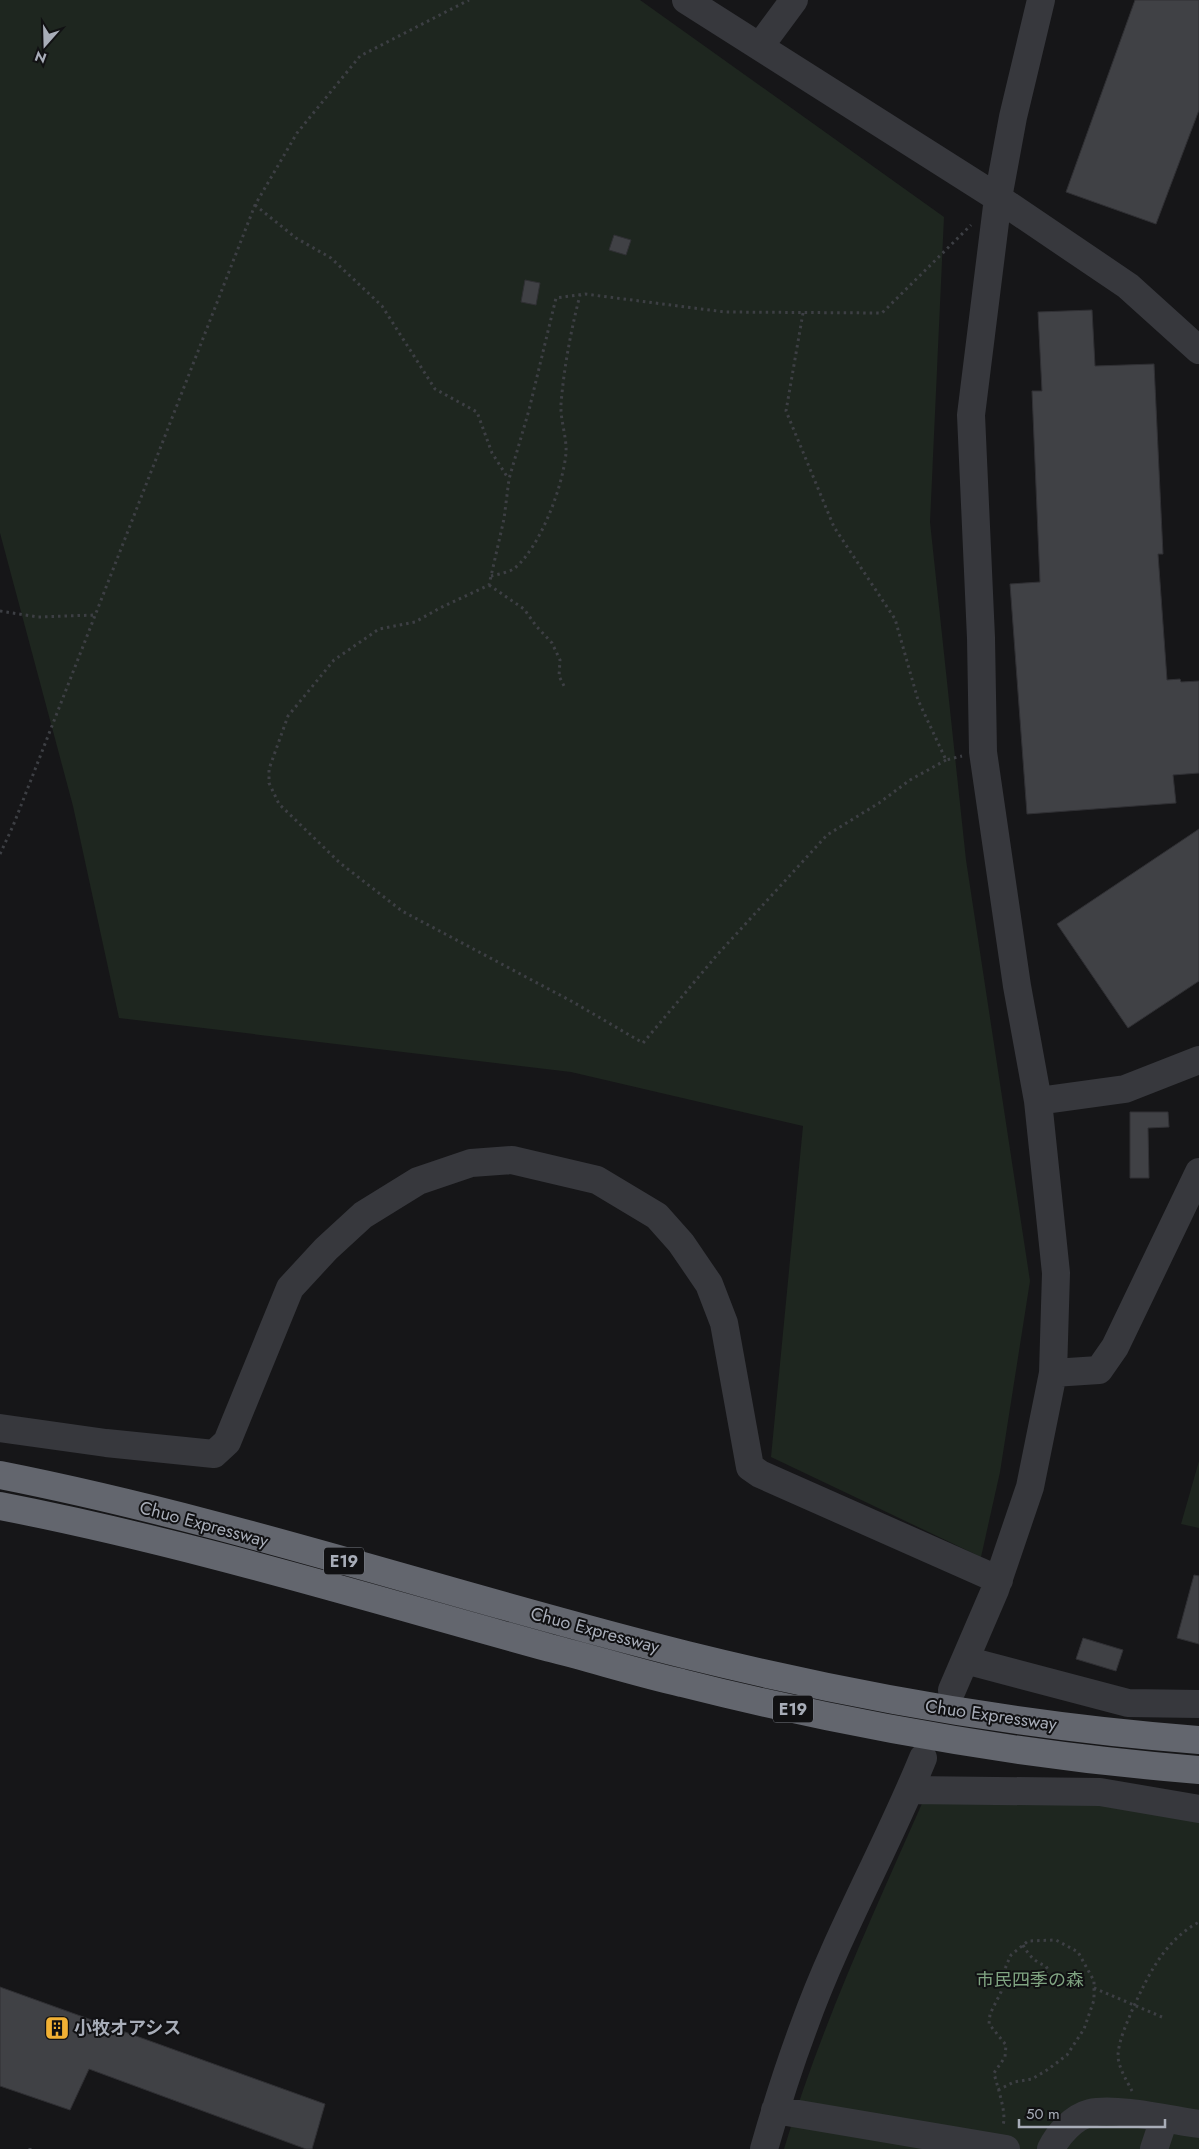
<svg xmlns="http://www.w3.org/2000/svg" width="1199" height="2149" viewBox="0 0 1199 2149" font-family="Jost,'Noto Sans JP',sans-serif">
	<style>
		.green { fill: #1e261f }
		.building { fill: #404145; stroke: #303034 }
		.lines { fill: none; stroke-linecap: round; stroke-linejoin: round }
		.path { stroke: #3d3f44; stroke-width: 3; stroke-dasharray: 2.5 4; stroke-linecap: butt }
		.minor { stroke: #37383d; stroke-width: 28 }
		.highway { stroke: #63666e; stroke-width: 28 }
		.labels { text-anchor: middle; stroke-width: 4; stroke-linejoin: round; paint-order: stroke }
		.shield { fill: #111113; stroke: #7b7e86; stroke-width: 1 }
		.shield-label { font-size: 16px; font-weight: bold; fill: #a8adb8 }
		.street-label { font-size: 18px; fill: #a8adb8; stroke: #111113 }
		.park-label { font-size: 18px; fill: #7fa381; stroke: #111113 }
		.poi-label { font-size: 18px; font-weight: bold; fill: #a8adb8; stroke: #111113; text-anchor: start }
	</style>
	<rect width="100%" height="100%" fill="#161618"/>
	<path class="green" d="M0,0H640L944,217L930,522L966,860L1030,1281L1000,1472L981,1557L771,1457L803,1126L571,1072L119,1018L73,806L0,533Z
		M1199,1461V1528L1181,1524Z
		M1094,1798L1199,1815V2149H784C820,2029 873,1914 924,1799Z"/>
	<path class="building" d="M1135,0H1199V110L1156,224L1066,192Z
		M614,235L631,240L626,255L609,250Z
		M525,280L540,283L536,305L521,302Z
		M1092,310L1095,366L1154,364L1163,554H1158L1167,680L1180,679L1181,682L1199,681V773L1173,775L1176,803L1027,814L1010,584L1040,582L1032,391H1042L1038,312Z
		M1199,829V981L1128,1028L1057,924Z
		M1130,1112H1168L1169,1127L1148,1128L1149,1178H1130Z
		M1194,1575L1199,1576V1644L1177,1638Z
		M1083,1638L1123,1650L1116,1671L1076,1659Z
		M0,1987L325,2104L312,2149H306L89,2069L70,2110L0,2086Z"/>
	<g class="lines">
		<path class="path" d="M255,205L296,238L331,258L382,306L435,389L477,412L492,453L508,478
			M803,313L786,411L834,527L895,619L918,700L946,760L962,756
			M491,576C499,574 511,572 516,567C541,545 563,486 566,453C567,437 560,420 561,404C564,367 571,330 580,295
			M489,585L524,609L537,627L552,643L560,660L559,676L564,686
			M0,611L38,617L95,615
			M946,760L910,780L879,803L827,835L717,955L643,1043L573,1002L402,911L340,863L279,804L269,783V769L288,716L334,660L379,629L415,622L440,608L489,585L504,519L509,479L529,410L556,298L585,294L725,312L882,313L971,225
			M0,854L13,826L255,205L297,133L360,56L469,0
			M1023,1945C1029,1956 1035,1962 1046,1966L1048,1970L1042,1985
			M1094,1988L1162,2017
			M998,2090L1014,2082L1032,2079L1047,2070L1067,2055L1084,2029L1094,2000V1981L1078,1952L1056,1940L1028,1941L1011,1955L1006,1966L1001,1992L990,2014L989,2024L1006,2045L1005,2057L994,2073C997,2086 1007,2113 1003,2125
			M1132,2091C1127,2081 1118,2067 1118,2055C1119,2039 1127,2023 1133,2008C1149,1974 1164,1941 1199,1922
			M30,2149V2148"/>
		<path class="minor" d="M686,0L998,198L1128,286L1199,350
			M760,46L794,0
			M1038,1101L1125,1089L1199,1060
			M1053,1373L1099,1370L1115,1347L1199,1172
			M0,1428L106,1443L214,1454L227,1442L290,1288L326,1249L363,1215L418,1181L471,1163L512,1160L597,1180L657,1216L681,1243L709,1284L724,1323L750,1467L760,1474L999,1580
			M965,1660L1128,1703L1199,1704
			M952,1690L995,1590L1030,1487L1053,1373L1056,1273L1038,1101L1017,986L983,752L981,638L971,415L998,198L1013,117L1041,0
			M910,1790L1100,1792L1199,1809
			M775,2110L1006,2149
			M764,2149C776,2107 789,2066 804,2026C837,1934 886,1849 923,1758
			M1051,2149C1058,2134 1074,2117 1090,2113C1116,2107 1171,2120 1199,2124
			M1154,2149L1164,2119"/>
		<path class="highway" d="M0,1475C233,1521 458,1598 687,1655C856,1697 1026,1727 1199,1740
			M0,1506C186,1542 368,1598 550,1648C594,1659 638,1673 682,1683C852,1726 1024,1756 1199,1770"/>
	</g>
	<defs>
		<symbol id="building-square" viewBox="-11 -11 22 22"><rect x="-9" y="-9" width="18" height="18" rx="4" fill="#f2b134" stroke="#111113"/><path d="M-4-6H4V6H1V3H-1V6H-4ZM-2.5-4.3h1.7v1.8h-1.7ZM.8-4.3h1.7v1.8H.8ZM-2.5-1h1.7V.8h-1.7ZM.8-1h1.7V.8H.8Z" fill="#111"/></symbol>
	</defs>
	<g fill-rule="evenodd">
		<use href="#building-square" x="43" y="2014" width="28" height="28"/>
	</g>
	<g class="labels">
		<g class="shield">
			<rect x="324" y="1547.5" width="40" height="27" rx="4"/>
			<rect x="773" y="1695.5" width="40" height="27" rx="4"/>
		</g>
		<g class="shield-label">
			<text x="344" y="1567">E19</text>
			<text x="793" y="1715">E19</text>
		</g>
		<g class="street-label">
			<text transform="translate(204 1524) rotate(15)" y="6">Chuo Expressway</text>
			<text transform="translate(595 1630) rotate(15)" y="6">Chuo Expressway</text>
			<text transform="translate(991 1715) rotate(8)" y="6">Chuo Expressway</text>
		</g>
		<g class="park-label">
			<text x="1030" y="1986">市民四季の森</text>
		</g>
		<g class="poi-label">
			<text x="74" y="2034">小牧オアシス</text>
		</g>
	</g>
	<g transform="translate(45 45) rotate(200)" stroke="#111113" stroke-width="4" paint-order="stroke">
	<path d="M0-4L9 19L0 12L-9 19Z" fill="#a8adb8"/>
	<text y="-8" font-size="14" font-weight="bold" text-anchor="middle" fill="#a8adb8">N</text>
	</g>
	<path d="M1019 2119v8h146v-8" fill="none" stroke="#a8adb8" stroke-width="2.5"/>
	<text x="1026" y="2119" font-size="15" fill="#a8adb8" stroke="#111113" stroke-width="4" paint-order="stroke">50 m</text>
</svg>
